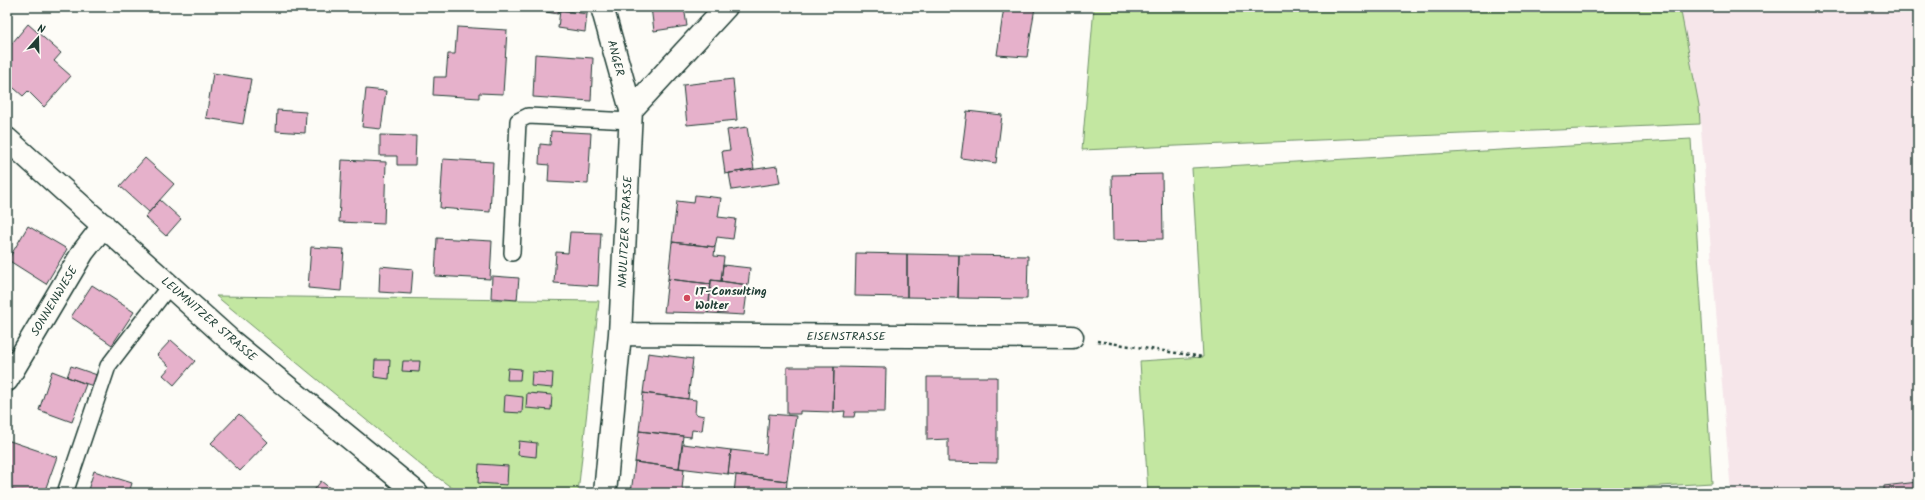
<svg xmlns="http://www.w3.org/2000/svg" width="1925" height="500" viewBox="0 0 1925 500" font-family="Kalam,sans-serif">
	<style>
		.built { fill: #f6e6ea }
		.green { fill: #c3e7a1; stroke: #71926a }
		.building { fill: #e6b1cb; stroke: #1f3d34 }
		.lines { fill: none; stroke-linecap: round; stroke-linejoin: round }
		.service-casing { stroke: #1f3d34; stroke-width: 18 }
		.minor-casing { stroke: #1f3d34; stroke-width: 25 }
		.path { stroke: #1f3d34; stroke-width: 2.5; stroke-dasharray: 3 3; stroke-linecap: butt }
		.service { stroke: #fdfcf7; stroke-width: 15 }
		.minor { stroke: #fdfcf7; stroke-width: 22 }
		.poi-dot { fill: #d1495b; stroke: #fdfcf7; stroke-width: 1.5 }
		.labels { text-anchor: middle; stroke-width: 4; stroke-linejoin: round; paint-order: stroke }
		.street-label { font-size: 12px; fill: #1f3d34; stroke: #fdfcf7 }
		.poi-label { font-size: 12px; font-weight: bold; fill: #1f3d34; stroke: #fdfcf7; text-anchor: start }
	</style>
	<rect width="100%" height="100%" fill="#fdfcf7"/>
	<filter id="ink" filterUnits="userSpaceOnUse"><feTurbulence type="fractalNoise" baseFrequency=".025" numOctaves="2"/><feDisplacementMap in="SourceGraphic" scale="8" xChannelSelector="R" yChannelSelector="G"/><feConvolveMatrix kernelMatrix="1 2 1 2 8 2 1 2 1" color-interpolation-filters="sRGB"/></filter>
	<g filter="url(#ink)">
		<path class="built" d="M1680,7H1918V493H1731L1699,105Z"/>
		<path class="green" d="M1094,7H1680L1699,105L1700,124L1082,150Z
			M1691,139L1712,483L1541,493H1148L1140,361L1203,357L1192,168Z
			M216,296L599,301L578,493H459L422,466Z"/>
		<path class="building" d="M516,7H559L558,14Z
			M651,7H684L687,26L654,31Z
			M1004,7H1035L1027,57L997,55Z
			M560,10L587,14L585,32L558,28Z
			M28,24L61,53L54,61L71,76L44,107L28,91L23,96L7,82V54L11,50L8,48Z
			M457,27L507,30L503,94L479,93V98L433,95L434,77H446L448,54H455Z
			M535,54L593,58L591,101L533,97Z
			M213,73L251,79L243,124L206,118Z
			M733,79L737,120L687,125L683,85Z
			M366,89L386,91L381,129L362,127Z
			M277,110L306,112L305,133L276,131Z
			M967,111L1002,115L996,163L961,158Z
			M747,127L754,169L725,174L722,151L730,150L727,130Z
			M551,131L591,133L588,184L548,182L549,165L539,164L540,144L550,145Z
			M380,135L416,136L415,165H397V156H380Z
			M145,158L174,184L149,212L120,186Z
			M443,159L493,162L490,212L440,208Z
			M342,160L386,162L384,224L339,222Z
			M777,166L780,183L732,190L729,173Z
			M1162,174L1163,239L1113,240L1112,175Z
			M695,195L721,198L718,217L736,219L733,239L717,237L715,247L672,242L677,201L694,203Z
			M160,200L181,219L166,236L145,217Z
			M28,226L67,249L46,284L8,260Z
			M570,232L601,233L598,286L554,283L556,252L568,253Z
			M437,238L492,241L490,279L435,276Z
			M672,242L715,247L714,256L724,257L721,281L711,280V284L668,279Z
			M311,247L344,249L341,291L308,288Z
			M856,253L907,254V297L855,296Z
			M907,254L959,255L958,298L907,297Z
			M959,255L1028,256L1027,299L958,298Z
			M723,265L750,268L748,285L721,281Z
			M380,266L413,269L411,294L379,292Z
			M492,276L519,278L517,300L491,298Z
			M668,279L711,284L708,313L664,312Z
			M711,280L748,285L744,315L708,313Z
			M92,285L134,312L112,345L71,317Z
			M171,340L195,361L174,385L163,375L170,367L157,355Z
			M648,353L693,359L688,399L643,393Z
			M375,360H390L389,379L374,377Z
			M403,361H420L419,372L402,371Z
			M71,366L100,376L96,387L67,377Z
			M787,367H834L833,412L800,411V414H787Z
			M834,367L886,368L885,412H855L854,417H844L845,411L833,412Z
			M508,368L521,369L520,380H507Z
			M52,371L86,384L72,422L39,410Z
			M532,372L553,373L552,388L531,386Z
			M927,377H997V463L948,462V439L927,440Z
			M527,393L552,395L551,410L526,408Z
			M643,393L696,400L695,414L704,416L702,431L692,430L691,437L639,431Z
			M505,395L523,397L522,413L504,412Z
			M239,414L268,442L240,471L211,443Z
			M769,414L796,416L787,481L728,474L731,450L766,454Z
			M639,431L683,436L679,468L635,462Z
			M7,440L57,457L44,493H22L7,488Z
			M519,441L537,443L536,457L518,455Z
			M683,444L731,450L728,474L679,468Z
			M635,462L684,469L682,489L694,490L693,493H631Z
			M479,464L508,466L507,485L478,483Z
			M94,471L132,483L129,493H87Z
			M736,475L787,481L786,493H734Z
			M321,481L336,493H312Z
			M1918,482V493H1884V486Z"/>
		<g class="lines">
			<defs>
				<path id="service" d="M512,253L518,121L528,116L631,121
					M65,493L108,366L170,285"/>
				<path id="minor" d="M602,7L631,110
					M7,139L231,341L417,493
					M620,334L1072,337
					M7,380L83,252L104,225
					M605,493L620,334L631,110L726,7"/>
			</defs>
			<use href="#service" class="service-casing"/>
			<use href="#minor" class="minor-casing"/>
			<path class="path" d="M1097,341L1203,357"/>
			<use href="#service" class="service"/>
			<use href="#minor" class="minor"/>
		</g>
	</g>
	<circle class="poi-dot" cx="687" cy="298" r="4"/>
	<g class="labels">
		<g class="street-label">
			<text transform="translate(616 58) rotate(75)" y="4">ANGER</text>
			<text transform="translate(625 232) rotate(-87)" y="4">NAULITZER STRASSE</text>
			<text transform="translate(54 301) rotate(-59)" y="4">SONNENWIESE</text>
			<text transform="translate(209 319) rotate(41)" y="4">LEUMNITZER STRASSE</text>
			<text x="846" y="340">EISENSTRASSE</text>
		</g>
		<g class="poi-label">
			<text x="695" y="295">IT-Consulting<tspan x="695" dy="14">Wolter</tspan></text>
		</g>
	</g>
	<rect width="1925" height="500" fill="none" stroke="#fdfcf7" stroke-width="24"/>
	<rect x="12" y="12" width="1901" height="476" fill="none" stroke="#1f3d34" stroke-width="1.5" filter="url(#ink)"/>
	<g transform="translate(38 38) rotate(20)" stroke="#fdfcf7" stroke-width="3" paint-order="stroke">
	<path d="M0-3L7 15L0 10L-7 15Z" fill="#1f3d34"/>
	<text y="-6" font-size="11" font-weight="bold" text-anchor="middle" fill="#1f3d34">N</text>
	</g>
</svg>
